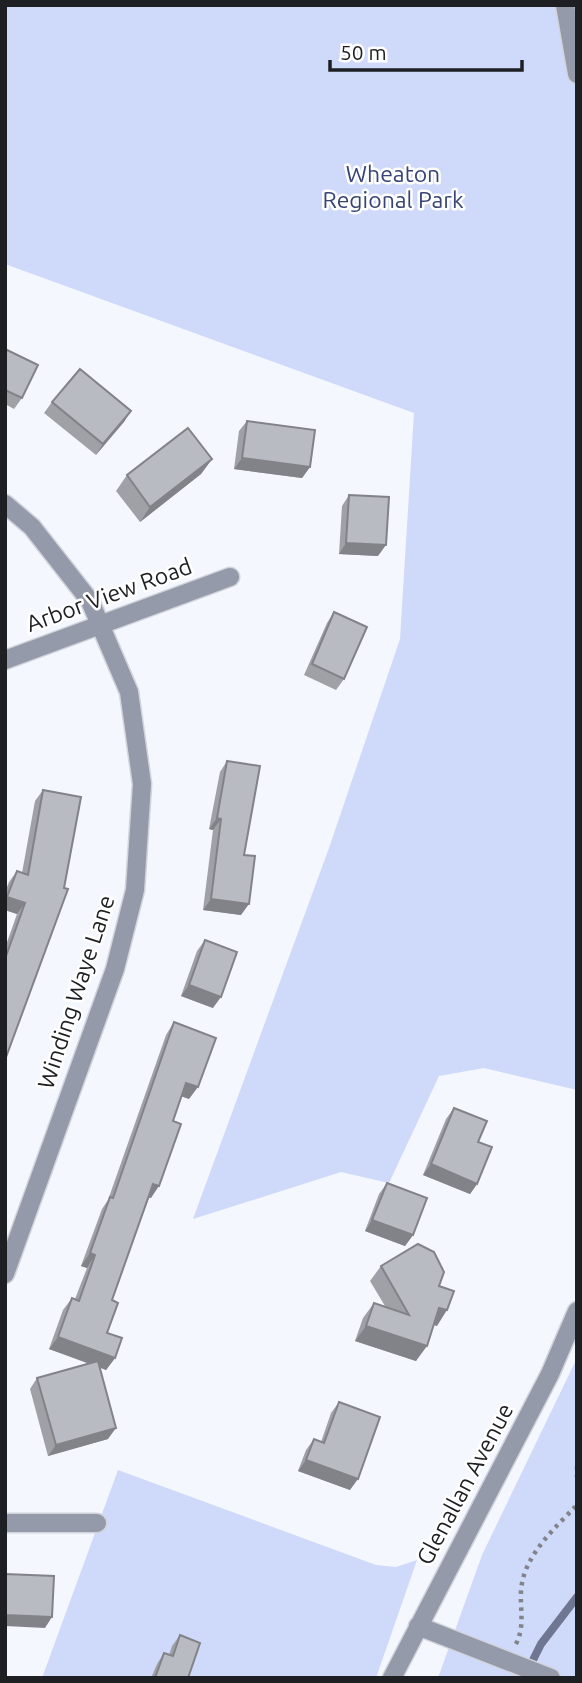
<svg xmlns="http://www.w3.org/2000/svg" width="582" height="1683" viewBox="0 0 582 1683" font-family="Ubuntu,sans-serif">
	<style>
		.green { fill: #cfd9f9 }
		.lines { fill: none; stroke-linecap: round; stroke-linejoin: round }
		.stream { stroke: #6e7691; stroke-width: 8 }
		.minor-casing { stroke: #d2d4db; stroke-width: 21 }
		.path { stroke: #818388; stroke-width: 4.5; stroke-dasharray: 3.5 5; stroke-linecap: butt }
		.minor { stroke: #959aab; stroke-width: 18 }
		.wall { fill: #9fa1a7 }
		.shaded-wall { fill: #828388 }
		.building { fill: #b9bbc2; stroke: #828388; stroke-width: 2 }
		.labels { text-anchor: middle; stroke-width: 5; stroke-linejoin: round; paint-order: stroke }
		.park-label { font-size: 23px; fill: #374475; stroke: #fff }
		.street-label { font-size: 23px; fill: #1e1f22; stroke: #fff }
	</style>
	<rect width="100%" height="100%" fill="#f4f7fe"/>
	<path class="green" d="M5,5H577V1090L484,1068L439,1076L389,1183L341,1172L193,1219L329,848L400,639L414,413L5,264Z
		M577,1358V1678H438L482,1555Z
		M118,1470L376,1565L396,1567L417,1560L376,1678H42Z"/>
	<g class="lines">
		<path class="stream" d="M524,1678L541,1644L577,1597"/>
		<defs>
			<path id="minor" d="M565,5L577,74
				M5,504L32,527L90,601L129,692L142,784L135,890L115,969L5,1274
				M5,660L230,577
				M5,1523H97
				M418,1626L551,1678
				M392,1678L550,1374L577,1311"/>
		</defs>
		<use href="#minor" class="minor-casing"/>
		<path class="path" d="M577,1466V1477
			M516,1644C525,1626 520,1610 521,1591C523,1556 555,1528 577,1505"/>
		<use href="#minor" class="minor"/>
	</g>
	<path class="wall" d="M5,349L22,398L14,409L5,404Z
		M52,402L131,411L96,455L44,413Z
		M247,421L310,467L302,478L234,469L239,431Z
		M212,459L201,474L140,522L116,491L127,475Z
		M349,495L378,556L339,554L342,506Z
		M334,612L344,679L336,690L304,675L327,623Z
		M227,761L244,855L241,915L203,910L213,830L209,829L220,772Z
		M43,790L5,1060V948L17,914L5,910V892L9,882L17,871L22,873L35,801Z
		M205,940L213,1008L181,996L197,951Z
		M174,1022L189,1099L181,1096L173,1121L151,1198H149L112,1300L107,1333L115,1358L106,1370L100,1367L108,1439L48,1456L30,1389L37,1378L89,1363L49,1349L63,1310L72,1298L75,1299L87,1268L81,1266L102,1209L108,1200L166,1035Z
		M454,1108L477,1184L470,1194L423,1175L446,1119Z
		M387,1183L413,1235L405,1246L365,1231L379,1194Z
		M381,1266L439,1286L437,1326L434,1325L416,1361L355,1341L363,1318L374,1303L385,1306L370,1281Z
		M339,1402L350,1490L298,1471L306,1450L314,1439L321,1442L331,1413Z
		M180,1635L188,1678H151L157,1664L164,1653L169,1655L172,1646Z"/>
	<path class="shaded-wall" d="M131,411L124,422L96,455L103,444Z
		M242,458L310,467L302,478L234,469Z
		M212,459L201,474L140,522L150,507Z
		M346,543L386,545L378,556L339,554Z
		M217,818L221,819L213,830L209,829Z
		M7,897L25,903L17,914L5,910V900Z
		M211,899L249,904L241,915L203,910Z
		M189,985L221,997L213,1008L181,996Z
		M186,1083L198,1087L189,1099L178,1095Z
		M431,1164L477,1184L470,1194L423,1175Z
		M153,1184L159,1186L151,1198L145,1196Z
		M372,1220L413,1235L405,1246L365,1231Z
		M90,1253L95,1255L87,1268L81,1266Z
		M439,1308L447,1310L437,1326L429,1323Z
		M366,1326L427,1346L416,1361L355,1341Z
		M58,1337L115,1358L106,1370L49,1349Z
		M116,1428L108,1439L48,1456L56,1445Z
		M306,1460L358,1479L350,1490L298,1471Z
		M5,1615L52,1617L45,1628L5,1626Z"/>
	<path class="building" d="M5,349L38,365L22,398L5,390Z
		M80,369L131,411L103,444L52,402Z
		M247,421L315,430L310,467L242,458Z
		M188,428L212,459L150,507L127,475Z
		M349,495L389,497L386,545L346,543Z
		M334,612L367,627L344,679L312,664Z
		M227,761L260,766L244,855L255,856L249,904L211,899L221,819L217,818Z
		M43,790L81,797L64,888L68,889L5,1060V959L25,903L7,897L17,871L28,875Z
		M205,940L237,952L221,997L189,985Z
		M174,1022L216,1038L198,1087L186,1083L173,1121L181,1124L159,1186L153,1184L112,1300L118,1303L107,1333L122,1338L115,1358L58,1337L72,1298L79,1301L95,1255L90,1253L110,1197L113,1198Z
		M454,1108L487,1121L478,1142L492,1147L477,1184L431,1164Z
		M387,1183L427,1198L413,1235L372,1220Z
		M418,1244L434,1252L444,1272L439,1286L454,1291L447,1310L439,1308L427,1346L366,1326L374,1303L409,1315L381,1266Z
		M98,1361L116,1428L56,1445L37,1378Z
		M339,1402L380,1417L358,1479L306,1460L314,1439L324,1443Z
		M5,1574L54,1576L52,1617L5,1615Z
		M180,1635L200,1643L188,1678H155L164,1653L173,1656Z"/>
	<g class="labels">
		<g class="park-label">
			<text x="393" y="182">Wheaton<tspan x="393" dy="26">Regional Park</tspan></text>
		</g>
		<g class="street-label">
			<text transform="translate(109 595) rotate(-20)" y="8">Arbor View Road</text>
			<text transform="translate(76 992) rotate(-72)" y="8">Winding Waye Lane</text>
			<text transform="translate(465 1484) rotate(-62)" y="8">Glenallan Avenue</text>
		</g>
	</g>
	<rect width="582" height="1683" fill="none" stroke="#1e1f22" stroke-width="14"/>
	<path d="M330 60v10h192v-10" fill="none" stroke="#1e1f22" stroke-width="3.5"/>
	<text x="340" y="60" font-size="21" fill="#1e1f22" stroke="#ffffff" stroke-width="5" paint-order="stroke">50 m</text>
</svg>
